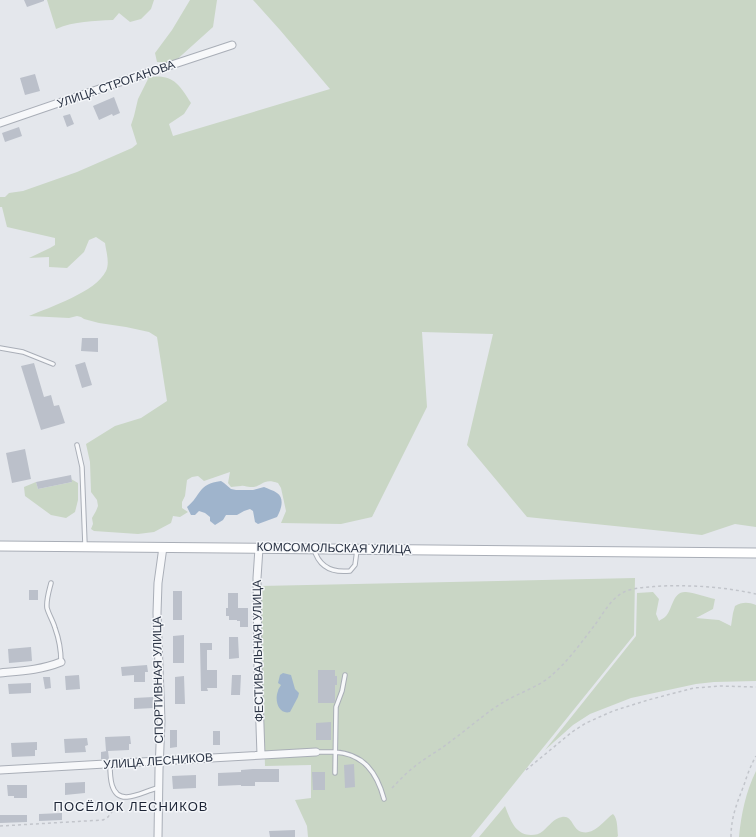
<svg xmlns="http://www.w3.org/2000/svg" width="756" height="837" viewBox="0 0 756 837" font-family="Helvetica,sans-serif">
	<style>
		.green { fill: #c9d6c5 }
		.water { fill: #9fb4cc }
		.building { fill: #bbc0ca }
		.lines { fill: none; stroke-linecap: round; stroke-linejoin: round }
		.service-casing { stroke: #a9aeb7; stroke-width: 5.5 }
		.minor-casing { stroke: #a9aeb7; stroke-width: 9 }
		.secondary-casing { stroke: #a9aeb7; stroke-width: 11 }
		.path { stroke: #c2c5cb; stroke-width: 1.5; stroke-dasharray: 3 3; stroke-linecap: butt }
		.service { stroke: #f7f8fa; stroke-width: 3.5 }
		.minor { stroke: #f7f8fa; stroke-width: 7 }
		.secondary { stroke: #fff; stroke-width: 9 }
		.labels { text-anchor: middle; stroke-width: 3; stroke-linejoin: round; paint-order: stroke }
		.street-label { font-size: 12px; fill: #2b3445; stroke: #f4f6f9 }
		.neighbourhood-label { font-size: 13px; letter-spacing: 1px; fill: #1d2536; stroke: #f4f6f9 }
	</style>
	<rect width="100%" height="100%" fill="#e4e7ec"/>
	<path class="green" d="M47,0H154L151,9L141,19L130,22L119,13L113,20C93,21 75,21 56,29Z
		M190,0H217L213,27L173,63L157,62L155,53L172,30Z
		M253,0H756V527L735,524L702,535L527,517L467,445L493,334L422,332L427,407L372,517L341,524L281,523L286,511L281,488L278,483C262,477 262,488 250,487C247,487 244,485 241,486C237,486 234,487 231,487L228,483L230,472L204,481L198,476L192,477L187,480L185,496L182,502V508L188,512L180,517L173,516L171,523L154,532L138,534L94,531L91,529L93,524L92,518L96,511L98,506L97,500L91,492L90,462L86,444L115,426L141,418L167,401L157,337L149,332L126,327L99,323L84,319L81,317L77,316L69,318L29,316C50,307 96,292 106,271C110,263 106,251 105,243L96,237L89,240L84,252L67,268L49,267V257L29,258L50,248L55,245V238L7,227L2,207H0V197H5L9,193L23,191L77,172L132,148L137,144L131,125L134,116L138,99L149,77C173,74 179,84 191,103L184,114L169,124L173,136L330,89L280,30Z
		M71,479L78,483V500L75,512L66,518L51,515L25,496L24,487L36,482L38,489L72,482Z
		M635,578L634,635L471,837H308L307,826L295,800L311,798V765L265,766L260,586Z
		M653,592L659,599L656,614L659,621C660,620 664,618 665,617C673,610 672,591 686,592C696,593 706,597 715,599L713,609L696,618L719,620L731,626L733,613L735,606C742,602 748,602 756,605V681L714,682L696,684L631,698L590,714L573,725L545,750L636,636L637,593Z
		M756,771V837H739C741,815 746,791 756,771Z
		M505,806C510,819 515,835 531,835C536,835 539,834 543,831C549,826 554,818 562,817C573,815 572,830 582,832C595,835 604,820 613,814C618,819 617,829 618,836L617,837H479Z"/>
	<path class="water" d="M221,481L224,483L231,489L236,490H253L264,487C268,489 273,490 277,493C285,498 281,510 277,517L258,524L255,522L253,511L250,509L244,511L237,515H226L223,520L215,525L210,521V517L205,513L199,511L195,515H191L187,507C202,495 197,484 221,481Z
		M283,673L291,675L295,689L299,693L298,697L290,712C279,715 274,701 278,691C278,689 280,687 281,685L278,683L280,675Z"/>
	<path class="building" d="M24,0H44V1L27,7Z
		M35,74L40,91L25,95L20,78Z
		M114,97L120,113L113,116L112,114L99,120L93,106Z
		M70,114L74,124L67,127L63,116Z
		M19,127L22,136L5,142L2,133Z
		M82,338H98V352L81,351Z
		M85,362L92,385L82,388L75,365Z
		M34,363L44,397L51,395L54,406L59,405L65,423L41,430L21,366Z
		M25,449L31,479L12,483L6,453Z
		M71,475L72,482L38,489L36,482Z
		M29,590H38V600H29Z
		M173,591H182V620H173Z
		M228,593H238V608H248V627H240V621H237V620H229V616H226V608H228Z
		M184,635V663H173V636Z
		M229,637H238L239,658L229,659Z
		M200,643H212V650H207V670H217V688H207L208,691H201Z
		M31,647L32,661L9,663L8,649Z
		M147,665L148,672H145V682H134V675L122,676L121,667Z
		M318,670H335V676H337V685H335V701L334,703H318Z
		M79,675L80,689L66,690L65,676Z
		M232,675H241L240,695H231Z
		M184,676L185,704H175V677Z
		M43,677H50L51,688L45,689Z
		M31,683V693L9,694L8,684Z
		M153,697L154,708L134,709V698Z
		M331,722V740H316V723Z
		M170,730H177V747L170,748Z
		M213,731H220V745H213Z
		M130,736L131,744H129V750L108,751L109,759H101V752L107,751H106L105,737Z
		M87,738L88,745L85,746L86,752L65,753L64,739Z
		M37,742V750H35V756L12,757L11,743Z
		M354,764L355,787L345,788L344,765Z
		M253,769H279V782H255V786H241V785L218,786V773L241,772V770Z
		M312,772H325V790H313Z
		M196,775V788L173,789L172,776Z
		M85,782V793L65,795V783Z
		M7,785H27V798H14V796H8Z
		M62,813V820L39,821V814Z
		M0,815H27V822L0,823Z
		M295,830V837H270L269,831Z"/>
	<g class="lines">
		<defs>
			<path id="service" d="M0,348L23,352L53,364
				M77,445L82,467L85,545
				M314,549C319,567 332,573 350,571L355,565L357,550
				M51,583C49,591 46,600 47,608C49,615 53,621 55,628C59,639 61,651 61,662
				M316,752C322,752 329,752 335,752C364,754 377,773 384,799
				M110,764C110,776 110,798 127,797C138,796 148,790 158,788
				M335,773L336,707L342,691L345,675"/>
			<path id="minor" d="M0,123L108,86L232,45
				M259,548L257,578L258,668L261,755
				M0,673C21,671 41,670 61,662
				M0,770C105,765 211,757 316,752
				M158,837L159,770L161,721L157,613L158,583L163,547"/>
			<path id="secondary" d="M0,546L756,553"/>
		</defs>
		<use href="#service" class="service-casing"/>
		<use href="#minor" class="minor-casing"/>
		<use href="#secondary" class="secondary-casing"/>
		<path class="path" d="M526,770L572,732L586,723L613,711L648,700L694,688L720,686L756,687
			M392,788C399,781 406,773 414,767C426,757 439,751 451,741C468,729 484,714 502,703C518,693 539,687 552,675C568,661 581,643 594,626C604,613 612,595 629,590C640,587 651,587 662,586C694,585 725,587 756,594
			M0,826L103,820L108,817L119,802
			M731,837C731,817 737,803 744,785C747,775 751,765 756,756"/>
		<use href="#service" class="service"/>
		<use href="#minor" class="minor"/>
		<use href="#secondary" class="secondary"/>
	</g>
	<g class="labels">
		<g class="street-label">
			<text transform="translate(116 84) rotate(-19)" y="4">УЛИЦА СТРОГАНОВА</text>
			<text transform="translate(334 548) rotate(1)" y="4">КОМСОМОЛЬСКАЯ УЛИЦА</text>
			<text transform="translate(258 651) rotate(-91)" y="4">ФЕСТИВАЛЬНАЯ УЛИЦА</text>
			<text transform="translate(158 680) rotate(-91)" y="4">СПОРТИВНАЯ УЛИЦА</text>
			<text transform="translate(158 761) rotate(-4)" y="4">УЛИЦА ЛЕСНИКОВ</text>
		</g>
		<g class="neighbourhood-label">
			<text x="131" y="811">ПОСЁЛОК ЛЕСНИКОВ</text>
		</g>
	</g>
</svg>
